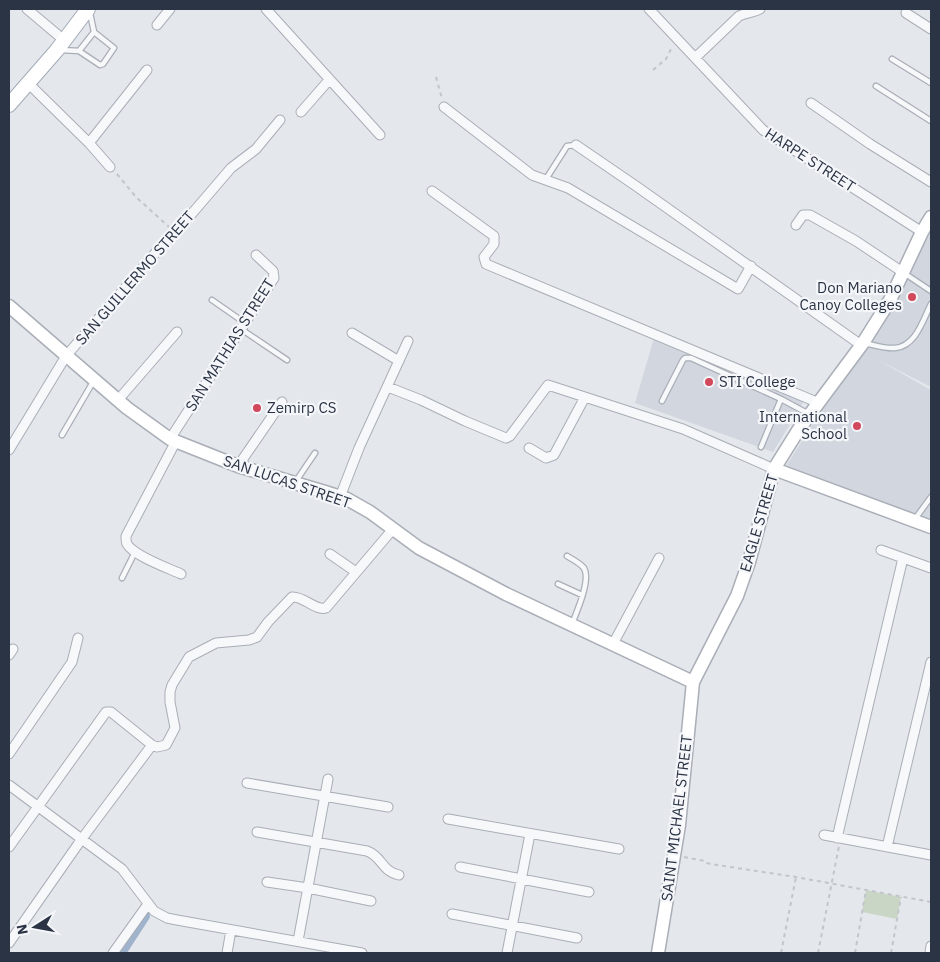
<svg xmlns="http://www.w3.org/2000/svg" width="940" height="962" viewBox="0 0 940 962" font-family="'IBM Plex Sans',sans-serif">
	<style>
		.built { fill: #d2d6de }
		.green { fill: #c9d6c5 }
		.lines { fill: none; stroke-linecap: round; stroke-linejoin: round }
		.canal { stroke: #9fb4cc; stroke-width: 10 }
		.lane-casing { stroke: #a9aeb7; stroke-width: 7 }
		.street-casing { stroke: #a9aeb7; stroke-width: 11 }
		.secondary-casing { stroke: #a9aeb7; stroke-width: 15 }
		.primary-casing { stroke: #a3abb8; stroke-width: 16 }
		.path { stroke: #c2c5cb; stroke-width: 2; stroke-dasharray: 4 4; stroke-linecap: butt }
		.lane { stroke: #f7f8fa; stroke-width: 4.5 }
		.street { stroke: #f7f8fa; stroke-width: 9 }
		.secondary { stroke: #fff; stroke-width: 12 }
		.primary { stroke: #fff; stroke-width: 14 }
		.poi-dot { fill: #d1495b; stroke: #f4f6f9; stroke-width: 2 }
		.labels { text-anchor: middle; stroke-width: 4.5; stroke-linejoin: round; paint-order: stroke }
		.street-label { font-size: 15px; fill: #2b3445; stroke: #f4f6f9 }
		.poi-label { font-size: 15px; fill: #2b3445; stroke: #f4f6f9; text-anchor: end }
	</style>
	<rect width="100%" height="100%" fill="#e4e7ec"/>
	<path class="built" d="M931,232V387L878,360L931,390V523L786,466L860,350Z
		M656,331L807,396L773,452L635,403Z"/>
	<path class="green" d="M866,890L901,897L897,919L862,912Z"/>
	<g class="lines">
		<path class="canal" d="M121,953L145,916"/>
		<defs>
			<path id="lane" d="M61,50L79,51L100,65L103,64L114,48L94,32L90,13
				M79,51L94,32
				M892,59L931,83
				M876,86L931,121
				M546,179L567,146L576,145
				M904,273L931,291
				M212,300L245,323
				M241,329L287,360
				M864,343C874,345 886,349 895,348C916,346 923,320 931,304
				M662,401L683,360L685,358H691L781,399L809,414
				M62,435L93,382
				M761,447L781,399
				M296,481L315,453
				M915,519L931,497
				M567,556C572,559 580,563 584,568C591,580 577,611 572,624
				M122,578L135,552
				M558,584L582,595"/>
			<path id="street" d="M27,9L65,41
				M266,9L380,135
				M649,9L763,130L922,232
				M906,13L931,29
				M157,25L170,9
				M695,58L739,16C747,12 753,13 760,9
				M28,83L89,143L110,167
				M811,103L870,144L931,182
				M444,107L532,175L568,188L738,289L751,266
				M301,112L329,80
				M89,143L147,70
				M576,145L636,186L861,345
				M432,191L494,236V244L484,257L486,264L819,403
				M796,225L803,215H810L856,241L904,273
				M352,333L399,361
				M388,387L421,400L465,421L506,438L510,436L548,385L683,429L774,469
				M118,400L177,332
				M170,439L274,278L273,271L256,255
				M176,441L126,536C126,540 126,542 127,544C134,556 168,568 181,574
				M529,448L546,458L554,455L585,397
				M9,450L66,356L164,243L183,224L231,168L256,149L280,120
				M238,466L282,402
				M340,497L359,448L408,341
				M881,550L931,568
				M330,554L356,572
				M613,644L659,558
				M9,655L13,649
				M9,754L72,662L78,638
				M247,783L388,807
				M9,785L122,869L154,911L167,918L177,920L362,953
				M448,819L619,849
				M257,832L367,851C383,857 381,871 399,875
				M824,835L931,855
				M837,838L903,558
				M9,847L106,712H111L152,745L157,747L166,745L175,728L170,702V692L172,685L189,657L216,643L249,640L257,637L268,622L292,597C304,596 315,611 326,608L393,529
				M887,847L931,662
				M460,867L589,892
				M267,882L308,888L371,901
				M452,914L577,938
				M298,941L328,779
				M9,943L81,840L152,745
				M113,953L148,904
				M227,953L231,930
				M507,953L530,834
				M930,953L931,946"/>
			<path id="secondary" d="M9,306L127,408L170,439L238,466L325,492L347,499L370,512L419,548L506,594L693,682
				M774,469L931,527
				M658,953L679,825L693,682L737,596L749,562L774,469L799,429L863,343L890,300L922,232L931,217"/>
			<path id="primary" d="M9,105L57,50L88,9"/>
		</defs>
		<use href="#lane" class="lane-casing"/>
		<use href="#street" class="street-casing"/>
		<use href="#secondary" class="secondary-casing"/>
		<use href="#primary" class="primary-casing"/>
		<path class="path" d="M653,70L666,59L672,47
			M436,77L442,99
			M117,174L136,197L169,227
			M684,857L705,861L706,863L717,865L796,877L931,902
			M781,953L796,877
			M818,953L839,846
			M855,953L866,890
			M891,953L901,897"/>
		<use href="#lane" class="lane"/>
		<use href="#street" class="street"/>
		<use href="#secondary" class="secondary"/>
		<use href="#primary" class="primary"/>
	</g>
	<g class="poi-dot">
		<circle cx="912" cy="297" r="5"/>
		<circle cx="709" cy="382" r="5"/>
		<circle cx="257" cy="408" r="5"/>
		<circle cx="857" cy="426" r="5"/>
	</g>
	<g class="labels">
		<g class="street-label">
			<text transform="translate(810 160) rotate(33)" y="5">HARPE STREET</text>
			<text transform="translate(135 278) rotate(-49)" y="5">SAN GUILLERMO STREET</text>
			<text transform="translate(230 345) rotate(-58)" y="5">SAN MATHIAS STREET</text>
			<text transform="translate(287 482) rotate(19)" y="5">SAN LUCAS STREET</text>
			<text transform="translate(759 523) rotate(-74)" y="5">EAGLE STREET</text>
			<text transform="translate(677 818) rotate(-83)" y="5">SAINT MICHAEL STREET</text>
		</g>
		<g class="poi-label">
			<text x="902" y="293">Don Mariano<tspan x="902" dy="17">Canoy Colleges</tspan></text>
			<text x="719" y="387" text-anchor="start">STI College</text>
			<text x="267" y="413" text-anchor="start">Zemirp CS</text>
			<text x="847" y="422">International<tspan x="847" dy="17">School</tspan></text>
		</g>
	</g>
	<rect width="940" height="962" fill="none" stroke="#2b3445" stroke-width="20"/>
	<g transform="translate(35 927) rotate(259)" stroke="#f4f6f9" stroke-width="4" paint-order="stroke">
	<path d="M0-4L9 19L0 12L-9 19Z" fill="#2b3445"/>
	<text y="-8" font-size="14" font-weight="bold" text-anchor="middle" fill="#2b3445">N</text>
	</g>
</svg>
